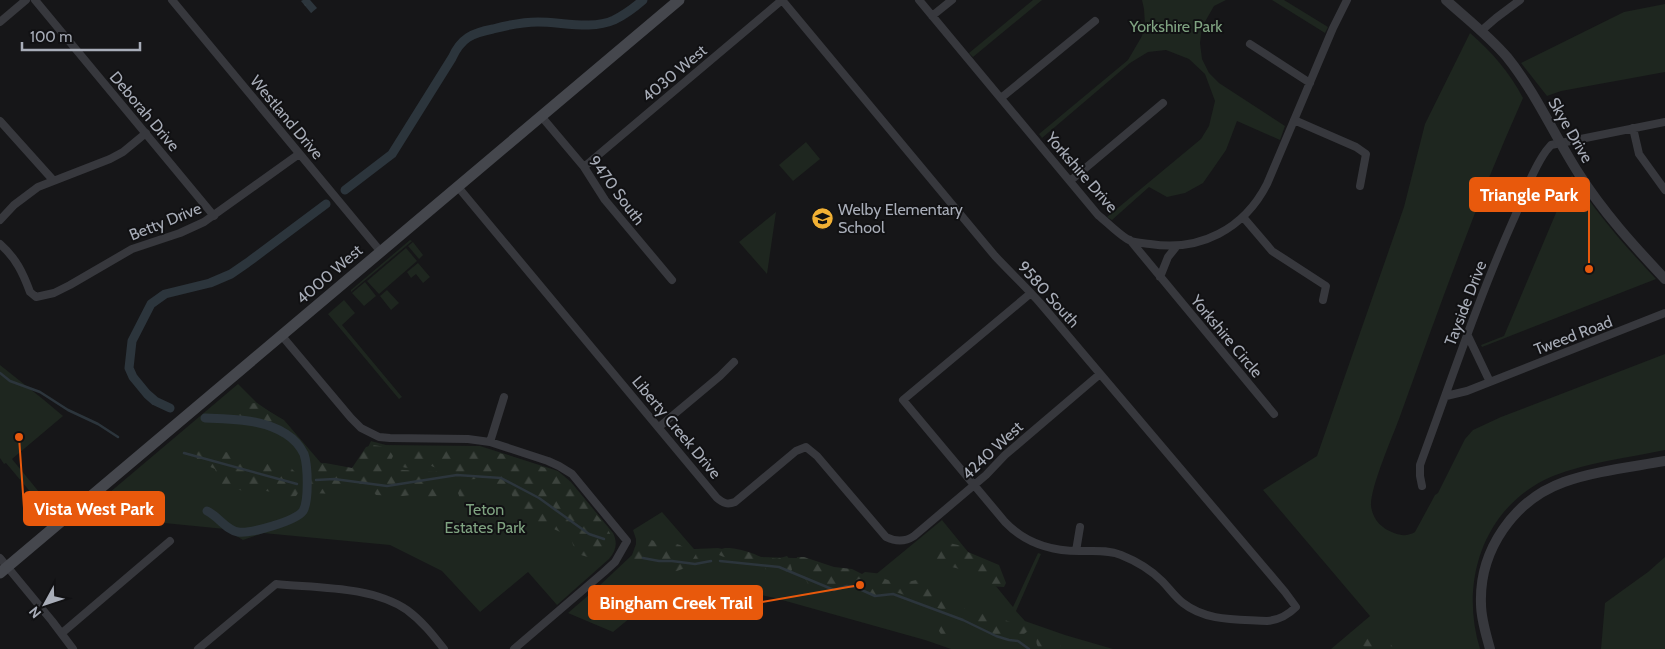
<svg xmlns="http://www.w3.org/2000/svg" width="1665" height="649" viewBox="0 0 1665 649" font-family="Cabin,sans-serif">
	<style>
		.green { fill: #1e261f }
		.forest { fill: url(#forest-firs) }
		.water { fill: url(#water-ripples) }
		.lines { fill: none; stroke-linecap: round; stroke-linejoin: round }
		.stream { stroke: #2c353c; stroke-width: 2.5 }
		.canal { stroke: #2c353c; stroke-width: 9 }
		.minor { stroke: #37383d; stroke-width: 8 }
		.tertiary { stroke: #37383d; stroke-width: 10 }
		.secondary { stroke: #45474d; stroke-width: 11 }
		.labels { text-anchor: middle; stroke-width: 4; stroke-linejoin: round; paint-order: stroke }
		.park-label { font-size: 16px; fill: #7fa381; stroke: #111113 }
		.street-label { font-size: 16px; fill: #a8adb8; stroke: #111113 }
		.poi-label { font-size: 16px; fill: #a8adb8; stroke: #111113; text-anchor: start }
		.leader { fill: none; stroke: #e8590c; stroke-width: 2 }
		.callout-dot { fill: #e8590c; stroke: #111113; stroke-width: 2 }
		.callout { fill: #e8590c; stroke: #e8590c; stroke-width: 2 }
		.callout-label { font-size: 18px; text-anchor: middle; font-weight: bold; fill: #fff }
	</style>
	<defs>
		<pattern id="forest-firs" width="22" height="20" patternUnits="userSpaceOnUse" patternTransform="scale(1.25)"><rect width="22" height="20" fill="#1e261f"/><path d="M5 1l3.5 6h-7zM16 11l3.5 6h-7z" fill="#3c433d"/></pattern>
		<pattern id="water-ripples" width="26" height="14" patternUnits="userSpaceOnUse" patternTransform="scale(1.25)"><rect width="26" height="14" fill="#2c353c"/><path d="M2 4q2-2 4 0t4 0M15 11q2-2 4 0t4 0" fill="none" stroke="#485056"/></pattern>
	</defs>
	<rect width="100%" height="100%" fill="#161618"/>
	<path class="green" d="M1033,0H1042L973,57L969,53Z
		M1142,0H1226L1214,6L1202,27L1200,43L1202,59L1209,73L1219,83L1285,126L1280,140L1237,121L1226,150L1203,183L1185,193L1167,197L1149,187L1112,220L1107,217L1201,139L1209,126L1215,101L1205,74L1189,59L1166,50L1148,52L1130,63L1042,138L1039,134L1128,60L1142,36L1145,24L1144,9Z
		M1272,0H1284L1328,27L1325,33Z
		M1665,4V72L1561,91L1547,96L1521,63L1624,12Z
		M1470,33C1492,52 1510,73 1523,98C1476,203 1438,311 1399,419C1392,438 1370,488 1371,506C1373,520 1381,528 1394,533C1402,536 1408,536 1415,532L1435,495L1438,493L1465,439L1473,430L1501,417L1665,354V450C1628,458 1588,462 1553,476C1484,505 1459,581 1480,649H1331L1370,616L1263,490L1317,456L1404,207L1425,124Z
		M806,142L820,159L793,181L779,165Z
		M1572,175C1596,213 1625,246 1656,279L1482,347L1481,345L1504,336Z
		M776,212L767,274L739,242Z
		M410,240L412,241L351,292V290Z
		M413,242L423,255L419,259L408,246Z
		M406,248L417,261L379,294L367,281Z
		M418,263L430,277L423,283L416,274L411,278L407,272Z
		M365,282L376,296L364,306L352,293Z
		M387,290L399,303L391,310L380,296Z
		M344,300L355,313L342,325L402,397L399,399L328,314Z
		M0,365L44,400L63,416L12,459L53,509L48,513L6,463L4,464L0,458Z
		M238,384L260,406L284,420L321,463L357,469L371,441L386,445L480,446L549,468L558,471L571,482L613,533C618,543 616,551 609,559L557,605L528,572L480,612L442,571L390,545L263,533L243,540L225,529L83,515Z
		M662,512L694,549L718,548L762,557L797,558L869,580L942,520L1013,607L1038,553L1041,554L1016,611L1025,621L1065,635L1113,649H951L925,640L775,598L741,591H730L748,615L659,594L613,632L568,613L598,587L632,555L636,544V539L633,530Z
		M1665,557V649H1601L1605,603L1648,572Z"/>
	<path class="forest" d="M257,403L282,420L278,428H267L257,425L250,419H242L236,411L237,406L243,404Z
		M202,444L215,451L235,453L245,459L257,462L264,460L269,465L281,462L289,466L302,479L301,489L296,496C283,499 277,492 266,491C262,490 258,492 254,492C242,491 231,489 220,483L215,469L208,466H200L197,460L196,448Z
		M373,445C382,446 389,448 393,456L389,465V469L435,472L439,470L444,474C441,482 442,489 439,496L426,497L419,494L403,496L376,495C367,482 357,484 341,484L334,494L313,493L307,487V461L316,464L325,463L352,468L366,447Z
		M403,447H471L507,455L557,472L573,486L604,524L611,535L609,545L591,558L581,555L573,545L571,537L530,518L519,511L511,493L476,479L462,480L456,477L455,471L450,467C439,471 432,466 421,462C414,468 407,470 399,465L398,458L400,450Z
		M465,486L477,490L479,498C473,502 468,502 461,501L458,493L460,488Z
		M649,539L662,544L673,543L680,545L687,550L689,559L685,568L674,572L667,569L665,560L652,562L648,567H643L634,562L633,559L641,543Z
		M945,542L962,546L968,552L999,565L1006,583L1004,587C983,587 974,574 956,568C948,565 939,568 932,567L923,557L924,552L936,545Z
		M725,548C734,547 757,553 763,559L760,567L754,570L750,568L744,569C737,560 729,559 719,555L717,552L718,550Z
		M711,550L715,555L709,563L699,565L693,559L696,554Z
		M787,556L790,560L792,570L787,574L765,569V563L768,558L777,559Z
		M797,557H804L834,567L852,569L862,574L865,572L883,574L885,579C898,584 904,583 916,580L931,587L942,596L950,598L965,609L984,612L989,615L991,618L989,624C976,625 964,618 954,610C943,611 918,604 911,594L905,595L889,590L878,595H874C865,591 856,583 846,581C843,582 841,585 839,586C831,592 818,589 809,586L806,580L795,569Z
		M998,620H1005L1010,622L1012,636L1002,644L999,641L995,643L992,641L994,635L989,630V627Z
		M948,622L954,623L959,630L956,637L944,639L939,631L940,626Z
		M1023,622L1029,628L1028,631L1024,634V639L1021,642L1017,639L1015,626Z
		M1044,635L1051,639L1052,642L1060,641L1061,649H1040C1036,645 1036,642 1037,637Z
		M1365,635C1377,635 1388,638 1394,649H1367L1358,641L1359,638Z"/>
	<path class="water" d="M303,0H310L317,8L311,13L301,1Z"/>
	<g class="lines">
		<path class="stream" d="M0,373L10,381L40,392L68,410L98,424L118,437
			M184,453L297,484
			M316,480L334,479L387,486L457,475L501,478L539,498L589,534L604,539
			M643,558L659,561H672L695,564L711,561
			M720,561L779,567L834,590L847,586L855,587L875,596L893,594L963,620L996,636L1009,640L1018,641L1029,649"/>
		<path class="canal" d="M345,190L392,154L452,58C461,38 472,33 493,29C508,25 522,22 538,22C562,22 592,30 614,20C624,15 635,7 643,0
			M170,408L155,401L147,394L133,377L129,368L132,341L151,304L165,294L210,283L231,274L247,263L326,204
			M205,418C232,419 263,419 286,434C294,439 300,446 304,454C308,466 309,501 303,511C296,521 250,534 238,532C226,530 218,516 207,511"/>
		<path class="minor" d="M35,0L214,216
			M172,0L381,252
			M782,0L995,256C1010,272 1026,287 1041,304L1285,592L1296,607C1288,615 1280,620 1267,621C1239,619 1207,622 1183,603C1175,597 1169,588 1162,581C1151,570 1136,561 1121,555C1109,550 1096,551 1084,551C1053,552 1026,544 1005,522L903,400L1031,293
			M919,0L1098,215C1107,222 1121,237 1131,241C1137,243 1144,243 1150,244C1200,252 1244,229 1267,184L1333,28L1347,0
			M932,16L952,0
			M0,22L26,0
			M1481,31L1496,18L1520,0
			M1250,44L1310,83
			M1001,98L1095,21
			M541,116L584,167L605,200L672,280
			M1294,120L1356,147L1366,154L1360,186
			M0,121L53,180
			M1633,128L1639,154L1665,190
			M584,167L782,0
			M1070,181L1163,103
			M458,187L717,498C723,503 727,505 735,502L796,451L806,447L817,456L886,537C896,542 905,542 914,536L986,475L1005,455L1100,374
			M1243,217L1272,251L1326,286L1323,300
			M0,220L14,205L38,187L110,159L123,152L146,133
			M1130,240L1274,414
			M0,244C16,258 23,273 30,292L36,297L54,293L70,285L132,249L180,233L204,222L299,154
			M1160,277L1168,257L1176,247
			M282,336L351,418L361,428L379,437L390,438L468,439L490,442L548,461L559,466L572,474L627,541L615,562L604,572L514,649
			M1468,336L1490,382
			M1446,396L1467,391L1665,313
			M659,427L720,376L734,362
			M490,442L504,397
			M1422,486L1420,476V465C1450,384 1477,302 1512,223C1523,199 1531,172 1546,151L1551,145L1665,122
			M1076,551L1080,527
			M0,558L52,621L73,649
			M62,633L170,541
			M198,649L276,584C317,588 372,586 407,610C422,621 433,635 444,649"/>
		<path class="tertiary" d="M1446,0C1467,19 1489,36 1507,57C1536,93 1554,135 1579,174C1603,212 1634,246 1665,279
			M1490,649C1486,634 1481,619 1481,604C1479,550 1514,500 1564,482C1595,471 1632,467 1665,461"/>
		<path class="secondary" d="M0,573L679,0"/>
	</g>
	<defs>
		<symbol id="school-disc" viewBox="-11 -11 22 22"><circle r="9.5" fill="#f2b134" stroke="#111113"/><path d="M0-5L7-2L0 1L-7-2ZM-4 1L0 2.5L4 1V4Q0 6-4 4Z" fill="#111"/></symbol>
	</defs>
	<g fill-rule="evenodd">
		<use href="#school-disc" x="810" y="206" width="25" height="25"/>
	</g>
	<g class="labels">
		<g class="park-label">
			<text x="1176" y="32">Yorkshire Park</text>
			<text x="485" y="515">Teton<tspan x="485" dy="18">Estates Park</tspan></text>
		</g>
		<g class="street-label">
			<text transform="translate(674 73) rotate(-40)" y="6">4030 West</text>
			<text transform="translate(145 111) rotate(50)" y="6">Deborah Drive</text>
			<text transform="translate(287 117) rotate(50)" y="6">Westland Drive</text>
			<text transform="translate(1571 130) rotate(60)" y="6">Skye Drive</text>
			<text transform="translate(1082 172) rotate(49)" y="6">Yorkshire Drive</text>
			<text transform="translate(617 190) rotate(53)" y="6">9470 South</text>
			<text transform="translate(165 221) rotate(-22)" y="6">Betty Drive</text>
			<text transform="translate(329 274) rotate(-41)" y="6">4000 West</text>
			<text transform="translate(1049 294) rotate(48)" y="6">9580 South</text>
			<text transform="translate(1465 303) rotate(-69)" y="6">Tayside Drive</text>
			<text transform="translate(1573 335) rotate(-21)" y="6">Tweed Road</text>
			<text transform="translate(1227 336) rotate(50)" y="6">Yorkshire Circle</text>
			<text transform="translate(677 427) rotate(50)" y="6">Liberty Creek Drive</text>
			<text transform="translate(992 450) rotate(-43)" y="6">4240 West</text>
		</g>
		<g class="poi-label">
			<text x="838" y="215">Welby Elementary<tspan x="838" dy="18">School</tspan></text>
		</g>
	</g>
	<path class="leader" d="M1589 269L1589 195M19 437L24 508M860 585L762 602"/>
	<g class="callout-dot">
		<circle cx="1589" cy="269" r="5"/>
		<circle cx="19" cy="437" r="5"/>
		<circle cx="860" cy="585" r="5"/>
	</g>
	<g class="callout">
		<rect x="1470" y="178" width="119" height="33" rx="5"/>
		<rect x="24" y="492" width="140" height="33" rx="5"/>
		<rect x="589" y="586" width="173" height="33" rx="5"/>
	</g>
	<g class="callout-label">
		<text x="1529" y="201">Triangle Park</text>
		<text x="94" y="515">Vista West Park</text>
		<text x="676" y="609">Bingham Creek Trail</text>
	</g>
	<g transform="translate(45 604) rotate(230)" stroke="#111113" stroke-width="4" paint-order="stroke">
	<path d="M0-4L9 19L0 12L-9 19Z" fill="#a8adb8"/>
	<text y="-8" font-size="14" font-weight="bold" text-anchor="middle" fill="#a8adb8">N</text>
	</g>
	<path d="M22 42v8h118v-8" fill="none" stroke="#a8adb8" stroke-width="2.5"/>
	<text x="30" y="42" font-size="15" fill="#a8adb8" stroke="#111113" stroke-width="4" paint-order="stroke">100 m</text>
</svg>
